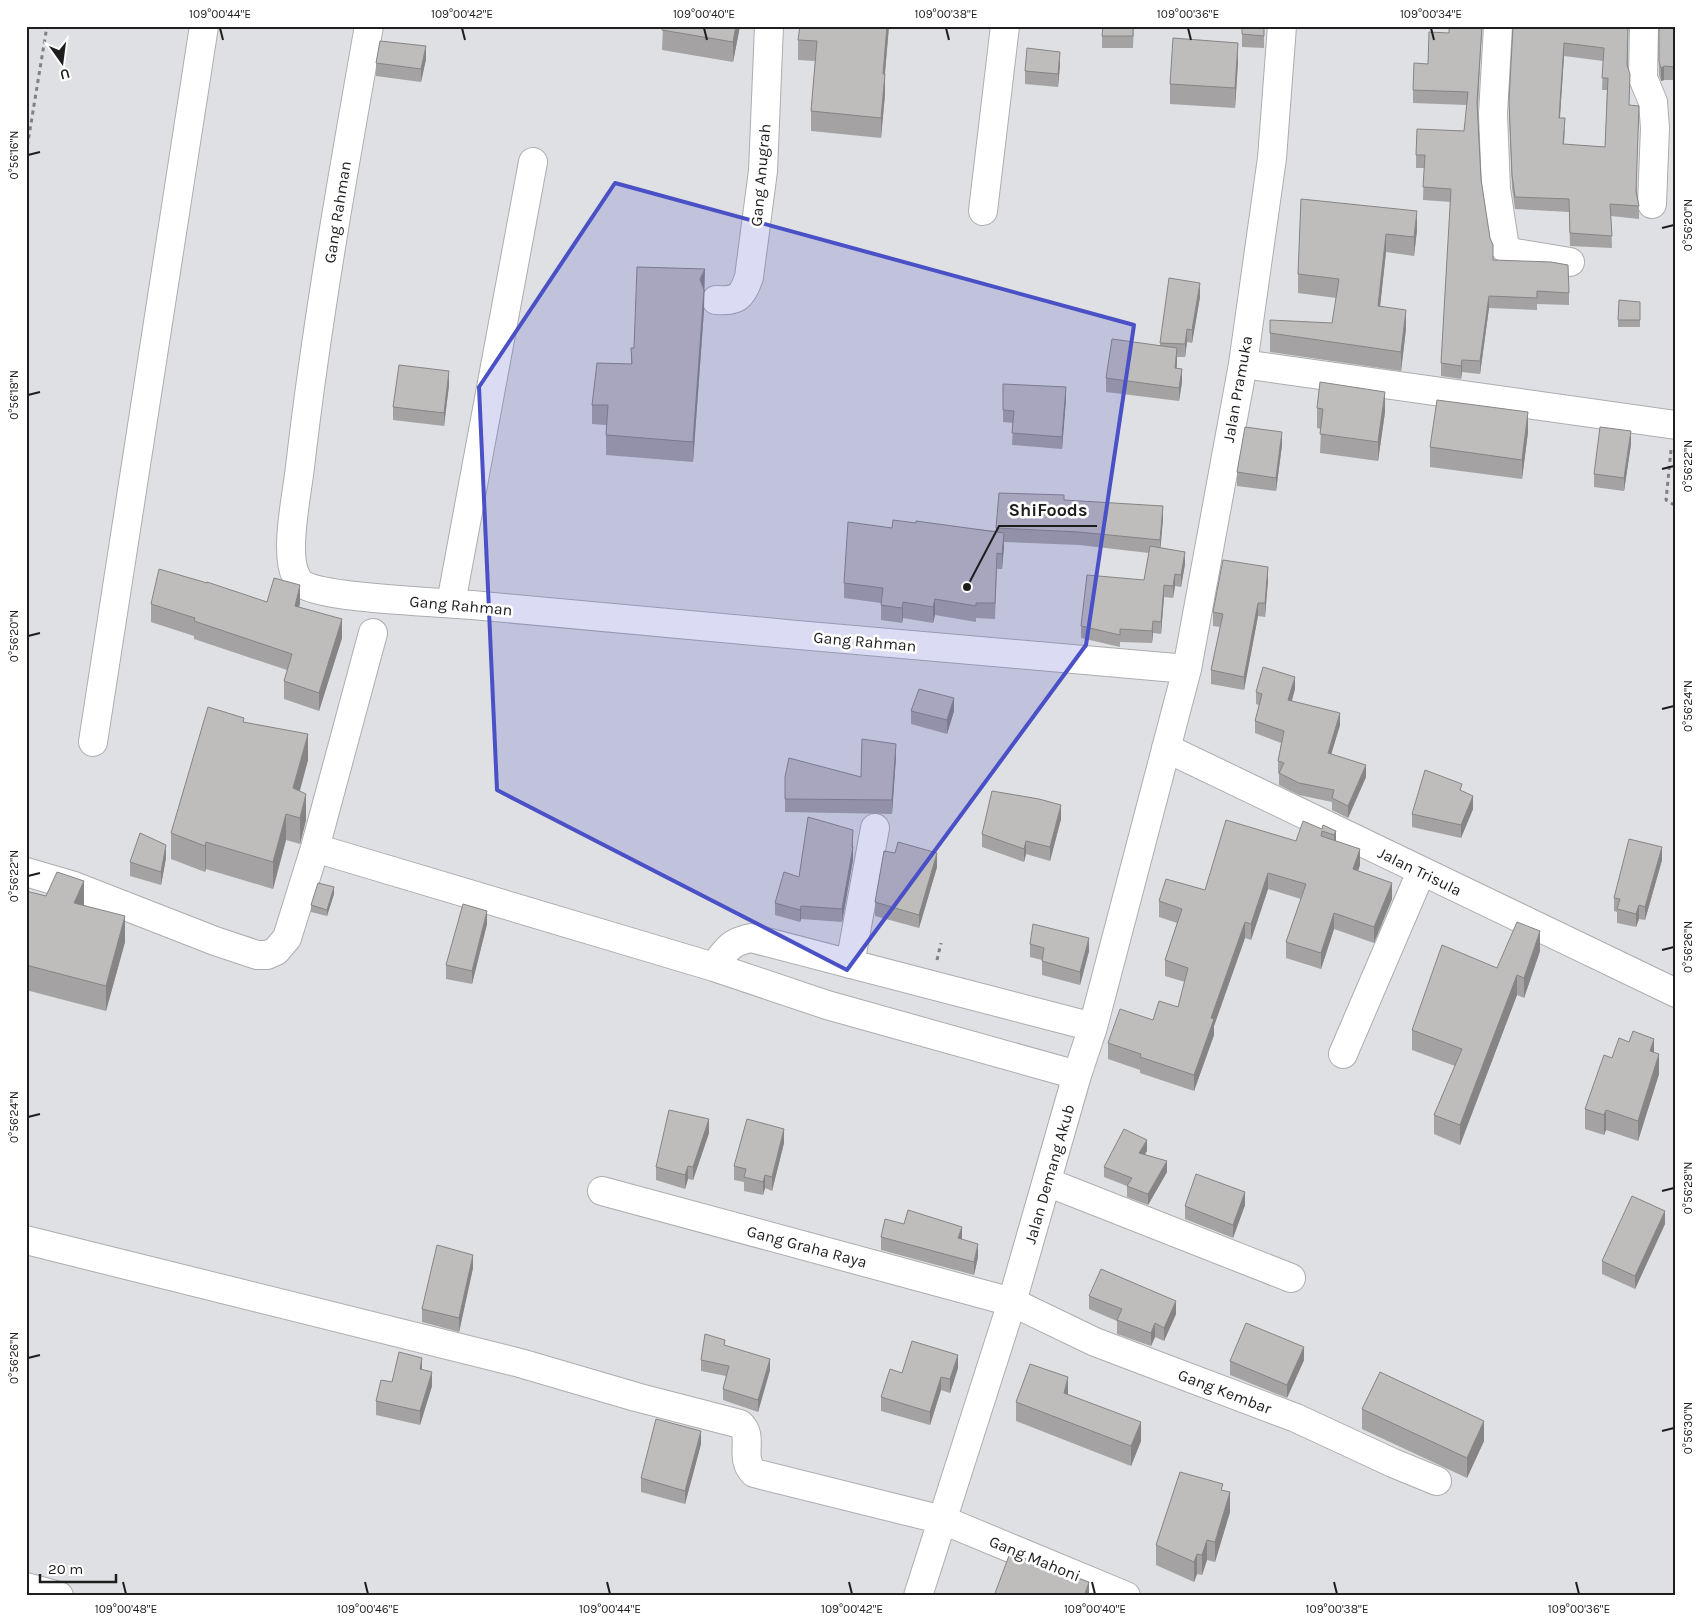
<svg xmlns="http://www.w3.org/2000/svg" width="1702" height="1622" viewBox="0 0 1702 1622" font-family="Karla,sans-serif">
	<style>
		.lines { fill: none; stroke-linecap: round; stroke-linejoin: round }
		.minor-casing { stroke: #acadb0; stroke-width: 30 }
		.path { stroke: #808183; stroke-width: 3; stroke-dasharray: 4 4; stroke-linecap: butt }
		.minor { stroke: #fff; stroke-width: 28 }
		.wall { fill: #a4a2a2; fill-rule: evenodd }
		.shaded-wall { fill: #868484 }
		.building { fill: #bfbcbc; stroke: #868484; fill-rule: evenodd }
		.marked { fill: #4a50c6; fill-opacity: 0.2; stroke: #4a50c6; stroke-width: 4; stroke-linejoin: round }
		.ticks { fill: none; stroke: #1e1e1f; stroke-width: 2 }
		.labels { text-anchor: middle; stroke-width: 5; stroke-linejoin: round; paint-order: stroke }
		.street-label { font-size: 16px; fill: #1e1e1f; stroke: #fff }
		.leader { fill: none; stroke: #1e1e1f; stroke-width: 2 }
		.callout-dot { fill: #1e1e1f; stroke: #fff; stroke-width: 2 }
		.callout-label { font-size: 18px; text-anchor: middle; font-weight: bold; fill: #1e1e1f; stroke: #fff; stroke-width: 5; stroke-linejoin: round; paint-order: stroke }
		.neatline { fill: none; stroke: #1e1e1f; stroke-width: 2 }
		.ticks-label { font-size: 12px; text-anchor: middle; fill: #1e1e1f }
	</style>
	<rect width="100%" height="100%" fill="#dfe0e3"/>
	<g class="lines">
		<defs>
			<path id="minor" d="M369,26C343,173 317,320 300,467C297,494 284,554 296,576C297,578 298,580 299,582C318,599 441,602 472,605C710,628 949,648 1187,669
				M1498,26L1493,114L1496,189L1505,248L1515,253L1570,262
				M1644,26L1643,78L1653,102L1655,128L1652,204
				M983,211L1005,26
				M716,300C737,301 742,298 749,277L763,171L769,26
				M1243,364L1676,425
				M451,603L533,162
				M93,742L204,26
				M1166,748L1676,993
				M315,848L714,967L827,1005L1077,1075
				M26,872L74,886L215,941L257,955H267L276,951L287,938L315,848L373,633
				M850,964L875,828
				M714,967C726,950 730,942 751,938L1093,1027
				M1343,1054L1421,872
				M1047,1182L1291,1278
				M602,1191L1012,1302L1095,1342L1296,1418L1393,1463L1437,1481
				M26,1240L520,1363L636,1397L740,1424C755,1437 738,1457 754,1473L943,1520L1126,1596
				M26,1587L59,1596
				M918,1596L1012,1302L1077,1075L1093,1027L1187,669L1243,364L1272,158L1282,26"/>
		</defs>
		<use href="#minor" class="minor-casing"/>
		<path class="path" d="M26,154L47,26
			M1671,450L1666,500L1676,506
			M937,960L941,943"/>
		<use href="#minor" class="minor"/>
	</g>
	<path class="wall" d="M663,26H740L733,62L662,50Z
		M889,26L885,74V94L881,138L811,131V111L815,61L798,60V40Z
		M1134,26L1133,48H1102V36Z
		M1242,26H1264V48L1242,47Z
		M1449,26H1482L1478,109L1481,179L1493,260L1569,293V305L1537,304V310L1489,308L1480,374L1462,372L1461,379L1441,376V363L1451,202L1423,200L1424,168H1416V155L1464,131L1467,105L1413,103V90L1428,64L1449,33Z
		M1513,26H1628V66L1629,105L1637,193L1639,206V219L1611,216L1612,248L1570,246L1569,212L1515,209L1512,188L1509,114ZM1564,56L1603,61L1602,90H1607L1605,147L1564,144L1565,131L1560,118Z
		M1659,26H1676V80H1664L1661,81L1659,75Z
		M426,59L421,82L376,76V63Z
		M1238,62L1235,108L1170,104V84Z
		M1060,65L1058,87L1025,84V71Z
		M1301,199L1417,230L1414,256L1386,252L1380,306L1406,329L1401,371L1270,352V333L1332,323L1336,298L1298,293V274Z
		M705,289L704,291V310L693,462L606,455V425L592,424V405L631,364V348H634Z
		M1200,297L1192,343L1187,342L1185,357H1177V368L1182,382L1179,401L1106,392V378L1160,346V343Z
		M1640,302V327H1618V320Z
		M1003,384L1066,399L1062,449L1012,445L1013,423L1003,422Z
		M449,385L444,426L393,420V407Z
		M1317,408L1385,412L1378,461L1320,453L1321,429L1317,428Z
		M1528,432L1522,479L1430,467V447Z
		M1631,444L1624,491L1594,487V474Z
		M1282,445L1276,491L1237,486V472Z
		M1064,500L1163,519L1160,548L1185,564L1181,587L1175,586L1173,598L1164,597L1161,634L1153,633L1152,643L1120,642V647L1081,638V626L1144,580L1149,553L1079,545L1004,542L1002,569H997L995,619L976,618V622L935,615L933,623L903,618L902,623L881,620V603L844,598V583L892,528L916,523L996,531V528Z
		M1268,580L1265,617L1258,616L1244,690L1211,684V670L1220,627L1213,626V612Z
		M267,602L300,603L299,607L342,638L319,711L284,699V681L287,670L194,639V636L151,622V604Z
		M1295,689L1292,701L1340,725L1331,754L1366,777L1348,818L1332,810V802L1299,795L1279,785V774L1278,773V761L1281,743L1255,733V721L1259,705L1256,704V692Z
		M911,711H954L947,734L911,724Z
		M244,722L308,760L300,791L306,820L300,844L286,840L273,889L206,869L205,872L171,859V833Z
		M896,757L892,814L785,812V799L861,777Z
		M1473,809L1461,838L1412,827V814Z
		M1061,819L1050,861L1026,854L1024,862L982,847V834Z
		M1322,829L1336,831V841L1360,865L1358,871L1392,899L1374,943L1334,929L1321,969L1286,958V942L1301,899L1268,889L1251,940L1245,938L1214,1026V1035L1194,1091L1140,1073V1070L1108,1059V1043L1178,1007L1185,982L1165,976V960L1177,923L1159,917V901L1205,890L1296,841Z
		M853,843V860L842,922L801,919L800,922L775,915V903L799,877Z
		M166,858L161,885L130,876V862Z
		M1662,860L1645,920L1639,919L1636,927L1617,923V912L1614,911V898Z
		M937,867L919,928L875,916V902Z
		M26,891L84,906L125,942L106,1011L26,990Z
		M334,894L327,916L311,912V905Z
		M487,924L472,984L446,979V965Z
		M1030,944L1089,951L1080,985L1042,975V960L1030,957Z
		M1540,951L1524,998L1517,995L1460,1145L1434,1134V1115L1455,1066L1412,1050V1030Z
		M1654,1052L1659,1074L1638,1141L1606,1130L1604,1135L1585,1129V1109L1612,1058Z
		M709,1133L693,1180L688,1179L685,1189L656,1180V1167Z
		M784,1143L772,1191L765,1188L763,1195L744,1191V1182L734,1180V1166Z
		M1147,1151L1145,1154L1167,1172L1148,1205L1127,1197V1186L1104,1177V1167Z
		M1245,1205L1233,1238L1185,1219V1206Z
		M1665,1224L1635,1289L1602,1274V1261Z
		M881,1237L978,1257L974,1275L881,1250Z
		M473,1268L459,1332L422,1322V1309Z
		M1089,1296L1176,1314L1164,1341L1155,1337L1151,1346L1117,1334V1321L1089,1309Z
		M725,1345L770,1370L758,1412L723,1400V1389L726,1376L701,1371V1360Z
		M1304,1360L1287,1398L1230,1375V1361Z
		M958,1368L950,1393L941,1390L930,1425L881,1411V1397L902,1373Z
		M422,1370L432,1386L420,1425L376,1415V1401L392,1382Z
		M1016,1402L1141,1441L1131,1466L1016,1421Z
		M1362,1409L1484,1441L1467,1478L1362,1429Z
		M701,1444L685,1504L641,1492V1478Z
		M1223,1490L1230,1512L1215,1562L1207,1560L1202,1575L1197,1574L1194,1582L1156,1565V1545Z"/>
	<path class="shaded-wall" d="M736,26H740L733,62V42Z
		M887,26H889L883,94V74Z
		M1238,43V62L1235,108V88Z
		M1564,43V56L1559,130V118Z
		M426,46V59L421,82V69Z
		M1060,52V65L1058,87V74Z
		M1664,66V80L1661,81V68Z
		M885,74V94L881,138V118Z
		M1417,211V230L1414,256V237Z
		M1386,234V252L1378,325V306Z
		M705,269L704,310L693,462V442L700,279Z
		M1200,283V297L1192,343V330Z
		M1489,296V308L1480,374V361Z
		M1406,310V329L1401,371V352Z
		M1187,329V342L1185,357V344Z
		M1177,348V362L1175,381V368Z
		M1462,360V372L1461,379V366Z
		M1182,369V382L1179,401V388Z
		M449,371V385L444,426V413Z
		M1066,387V399L1062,449V437Z
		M1385,392V412L1378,461V442Z
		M1528,412V432L1522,479V460Z
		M1631,431V444L1624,491V478Z
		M1282,432V445L1276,491V478Z
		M1163,506V519L1160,554V540Z
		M1004,533V548L1002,569V554Z
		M1185,552V564L1181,587V575Z
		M1268,567V580L1265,617V603Z
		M1175,574V586L1173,598V586Z
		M300,585V603L295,624V606Z
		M1164,585V597L1161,634V622Z
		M935,599V615L933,623V607Z
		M903,602V618L902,623V608Z
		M1258,603V616L1244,690V677Z
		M342,619V638L319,711V693Z
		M1153,621V633L1152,643V631Z
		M1295,677V689L1288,712V700Z
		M954,698V711L947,734V720Z
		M1340,713V725L1328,765V753Z
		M308,734V760L293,814V788Z
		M896,744V757L892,814V800Z
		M1366,765V777L1348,818V806Z
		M306,794V820L300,844V818Z
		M1473,796V809L1461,838V825Z
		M1061,805V819L1050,861V847Z
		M286,814V840L273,889V862Z
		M853,830L852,852L853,847V860L842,922V909L852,847Z
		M1336,831V847L1334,851V835Z
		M1026,841V854L1024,862V849Z
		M206,842V869L205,872V846Z
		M166,845V858L161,885V872Z
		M1662,847V860L1645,920V907Z
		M1360,849V865L1353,885V869Z
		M937,853V867L919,928V915Z
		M1268,873V889L1251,940V924Z
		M84,881V907L74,903Z
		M1392,883V899L1374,943V927Z
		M334,887V894L327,916V910Z
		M1639,905V919L1636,927V914Z
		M801,906V919L800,922V910Z
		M487,911V924L472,984V971Z
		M1334,913V929L1321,969V953Z
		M125,916V942L106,1011V986Z
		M1245,922V938L1214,1026V1035L1194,1091V1075L1211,1018Z
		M1540,931V951L1524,998V978Z
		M1089,938V951L1080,985V972Z
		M1517,975V995L1460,1145V1125Z
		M1654,1039V1059L1650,1051Z
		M1659,1054V1074L1638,1141V1121Z
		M1606,1110V1130L1604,1135V1115Z
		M709,1119V1133L693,1180V1167Z
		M784,1129V1143L772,1191V1177Z
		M1147,1140V1151L1139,1163V1153Z
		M1167,1161V1172L1148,1205V1194Z
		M688,1166V1179L685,1189V1175Z
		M765,1175V1188L763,1195V1182Z
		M1245,1192V1205L1233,1238V1225Z
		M1665,1211V1224L1635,1289V1276Z
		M962,1227V1241L958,1238Z
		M978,1244V1257L974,1275V1262Z
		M473,1255V1268L459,1332V1318Z
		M1176,1301V1314L1164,1341V1328Z
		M1155,1323V1337L1151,1346V1333Z
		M1304,1347V1360L1287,1398V1385Z
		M958,1355V1368L950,1393V1379Z
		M422,1358V1371L420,1369Z
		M770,1359V1370L758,1412V1400Z
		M432,1372V1386L420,1425V1411Z
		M941,1377V1390L930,1425V1412Z
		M1068,1377V1397L1064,1393Z
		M1484,1421V1441L1467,1478V1458Z
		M1141,1422V1441L1131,1466V1446Z
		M701,1431V1444L685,1504V1491Z
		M1230,1492V1512L1215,1562V1542Z
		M1207,1540V1560L1202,1575V1555Z
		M1197,1554V1574L1194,1582V1562Z
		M1089,1582V1596H1084Z"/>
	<path class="building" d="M663,26H736L733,42L662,30Z
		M800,26H887L883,74H885L881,118L811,111L817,41L798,40Z
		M1103,26H1133V36H1102Z
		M1242,26H1264V36L1242,34Z
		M1449,26H1482L1477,102L1481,179L1490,238L1493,245V260L1551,262L1568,265L1569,293L1537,291V298L1489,296L1480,361L1462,360L1461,366L1441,363L1451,189L1423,187L1425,155H1416L1417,129L1464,131L1468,92L1413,90L1414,63L1428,64L1429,32L1449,33Z
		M1513,26H1628L1627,65L1630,74L1629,105L1639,106L1636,191L1639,206L1610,204L1612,236L1570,233L1569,199L1515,197L1512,175L1509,101ZM1564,43L1604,48L1602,78H1608L1605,147L1563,144L1565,118H1559Z
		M1659,26H1676V67L1664,66L1661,68L1659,62Z
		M1173,38L1238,43L1235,88L1170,84Z
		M380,41L426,46L421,69L376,63Z
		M1027,48L1060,52L1058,74L1025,71Z
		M1301,199L1417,211L1414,237L1386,234L1378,306L1406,310L1401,352L1270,333V320L1332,323L1339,279L1298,274Z
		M637,267L705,269L700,279L704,290L693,442L606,435L608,405H592L597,363L632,364L631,348H634Z
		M1169,278L1200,283L1192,330L1187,329L1185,344L1160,343Z
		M1619,300L1640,302V320H1618Z
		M1112,339L1177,348L1175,368L1182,369L1179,388L1106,378Z
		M399,365L449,371L444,413L393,407Z
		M1320,382L1385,392L1378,442L1320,434L1323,409L1317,408Z
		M1003,384L1066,387L1062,437L1012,433L1014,411L1003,410Z
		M1437,400L1528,412L1522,460L1430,447Z
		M1245,427L1282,432L1276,478L1237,472Z
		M1600,427L1631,431L1624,478L1594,474Z
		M999,493L1064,495V500L1163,506L1160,540L1079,532L996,528Z
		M893,520L916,523V521L1004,533L1002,554L997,553L995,603H976V606L935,599L933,607L903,602L902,608L881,605L883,588L844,583L848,522L892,528Z
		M1150,546L1185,552L1181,575L1175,574L1173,586L1164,585L1161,622L1153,621L1152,631L1120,629V635L1081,626L1087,575L1144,580Z
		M1223,560L1268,567L1265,603H1258L1244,677L1211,670L1223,614L1213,612Z
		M159,569L207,583V582L267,602L274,578L300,585L295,606L342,619L319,693L284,681L292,654L194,621L195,618L151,604Z
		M1263,667L1295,677L1288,700L1340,713L1328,753L1366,765L1348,806L1332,798L1334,790L1299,783L1279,773L1284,763L1278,761L1284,731L1255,721L1262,694L1256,692Z
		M919,689L954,698L947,720L911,711Z
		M208,707L244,718L243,722L308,734L293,788L306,794L300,818L286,814L273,862L206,842L205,846L171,833Z
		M862,739L896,744L892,800L785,799V777L789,758L861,777Z
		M1425,770L1462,784L1460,790L1473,796L1461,825L1412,814Z
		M992,791L1039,799L1061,805L1050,847L1026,841L1024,849L982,834Z
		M808,817L853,830L852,847H853L842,909L801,906L800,910L775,903L784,872L799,877Z
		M1226,820L1296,841L1303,821L1322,829L1323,825L1336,831L1334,835L1322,831L1321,836L1360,849L1353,869L1392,883L1374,927L1334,913L1321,953L1286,942L1306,884L1268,873L1251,924L1245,922L1211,1018L1214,1019L1194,1075L1140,1057L1141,1054L1108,1043L1120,1009L1153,1020L1159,1001L1178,1007L1188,968L1165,960L1182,909L1159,901L1166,879L1205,890Z
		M140,833L166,845L161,872L130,862Z
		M1629,839L1662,847L1645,907L1639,905L1636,914L1617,909L1620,899L1614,898Z
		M898,842L937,853L919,915L875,902L884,851L895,853Z
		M57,872L84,881L74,903L125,916L106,986L26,965V891L46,896Z
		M318,883L334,887L327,910L311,905Z
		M463,904L487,911L472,971L446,965Z
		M1517,922L1540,931L1524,978L1517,975L1460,1125L1434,1115L1462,1049L1412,1030L1442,945L1497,968Z
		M1033,924L1089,938L1080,972L1042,961L1044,948L1030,944Z
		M1633,1031L1654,1039L1650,1051L1659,1054L1638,1121L1606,1110L1604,1115L1585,1109L1604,1055L1612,1058L1619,1038L1629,1042Z
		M669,1110L709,1119L693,1167L688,1166L685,1175L656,1167Z
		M747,1119L784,1129L772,1177L765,1175L763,1182L744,1177L746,1169L734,1166Z
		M1124,1129L1147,1140L1139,1153L1167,1161L1148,1194L1127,1186L1132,1178L1104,1167Z
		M1196,1174L1245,1192L1233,1225L1185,1206Z
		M1632,1196L1665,1211L1635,1276L1602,1261Z
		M908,1210L962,1227L958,1238L978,1244L974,1262L881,1237L885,1219L904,1224Z
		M437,1245L473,1255L459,1318L422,1309Z
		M1101,1269L1176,1301L1164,1328L1155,1323L1151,1333L1117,1320L1122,1309L1089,1296Z
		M1246,1323L1304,1347L1287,1385L1230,1361Z
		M705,1334L725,1340L724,1345L770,1359L758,1400L723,1389L729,1366L701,1360Z
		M912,1341L958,1355L950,1379L941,1377L930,1412L881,1397L890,1369L902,1373Z
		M399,1352L422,1358L420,1369L432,1372L420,1411L376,1401L381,1380L392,1382Z
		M1030,1364L1068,1377L1064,1393L1141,1422L1131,1446L1016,1402Z
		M1380,1372L1484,1421L1467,1458L1362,1409Z
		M656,1419L701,1431L685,1491L641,1478Z
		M1180,1472L1223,1484L1221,1490L1230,1492L1215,1542L1207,1540L1202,1555L1197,1554L1194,1562L1156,1545Z
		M1010,1553L1089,1582L1084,1596H994Z"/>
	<path class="marked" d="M615,183L1134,325L1086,645L847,970L497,790L479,387Z"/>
	<path class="ticks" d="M220,28L223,40M462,28L465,40M704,28L707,40M946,28L949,40M1188,28L1191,40M1431,28L1434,40M28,155L40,152M1662,228L1674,225M28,395L40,392M1662,469L1674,466M28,636L40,633M1662,709L1674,706M28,876L40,873M1662,950L1674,947M28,1117L40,1114M1662,1191L1674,1188M28,1358L40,1355M1662,1431L1674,1428M123,1582L126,1594M365,1582L368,1594M607,1582L610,1594M849,1582L852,1594M1092,1582L1095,1594M1334,1582L1337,1594M1576,1582L1579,1594"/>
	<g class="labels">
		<g class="street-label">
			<text transform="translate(760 175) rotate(-85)" y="6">Gang Anugrah</text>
			<text transform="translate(337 212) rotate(-81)" y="6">Gang Rahman</text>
			<text transform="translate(1237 389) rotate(-80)" y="6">Jalan Pramuka</text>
			<text transform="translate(461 605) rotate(5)" y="6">Gang Rahman</text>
			<text transform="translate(865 641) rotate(5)" y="6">Gang Rahman</text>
			<text transform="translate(1420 871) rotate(26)" y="6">Jalan Trisula</text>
			<text transform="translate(1049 1174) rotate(-74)" y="6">Jalan Demang Akub</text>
			<text transform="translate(807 1246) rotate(15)" y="6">Gang Graha Raya</text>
			<text transform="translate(1225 1391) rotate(21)" y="6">Gang Kembar</text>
			<text transform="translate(1035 1558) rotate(22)" y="6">Gang Mahoni</text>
		</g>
	</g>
	<path class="leader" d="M967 587L999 526H1097"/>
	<circle class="callout-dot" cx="967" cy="587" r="5"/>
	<g class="callout-label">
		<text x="1048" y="516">ShiFoods</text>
	</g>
	<rect width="1702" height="1622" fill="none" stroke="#ffffff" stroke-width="55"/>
	<g transform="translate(62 62) rotate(166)" stroke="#ffffff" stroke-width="4" paint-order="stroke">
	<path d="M0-4L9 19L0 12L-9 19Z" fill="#1e1e1f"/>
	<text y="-8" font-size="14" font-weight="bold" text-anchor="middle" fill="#1e1e1f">U</text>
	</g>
	<path d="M40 1574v8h76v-8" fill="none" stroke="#1e1e1f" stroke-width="2.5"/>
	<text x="48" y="1574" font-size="15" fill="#1e1e1f" stroke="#ffffff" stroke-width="4" paint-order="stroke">20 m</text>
	<rect x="28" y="28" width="1646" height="1566" class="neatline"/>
	<g class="ticks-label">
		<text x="220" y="18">109°00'44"E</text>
		<text x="462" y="18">109°00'42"E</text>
		<text x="704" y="18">109°00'40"E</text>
		<text x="946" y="18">109°00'38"E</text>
		<text x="1188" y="18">109°00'36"E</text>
		<text x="1431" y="18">109°00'34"E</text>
		<text transform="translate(14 155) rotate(-90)" y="4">0°56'16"N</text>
		<text transform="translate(1688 225) rotate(-90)" y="4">0°56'20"N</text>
		<text transform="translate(14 395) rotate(-90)" y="4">0°56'18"N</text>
		<text transform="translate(1688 466) rotate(-90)" y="4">0°56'22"N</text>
		<text transform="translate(14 636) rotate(-90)" y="4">0°56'20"N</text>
		<text transform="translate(1688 706) rotate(-90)" y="4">0°56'24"N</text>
		<text transform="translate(14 876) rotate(-90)" y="4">0°56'22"N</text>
		<text transform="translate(1688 947) rotate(-90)" y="4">0°56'26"N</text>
		<text transform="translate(14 1117) rotate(-90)" y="4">0°56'24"N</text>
		<text transform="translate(1688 1188) rotate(-90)" y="4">0°56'28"N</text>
		<text transform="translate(14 1358) rotate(-90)" y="4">0°56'26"N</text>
		<text transform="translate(1688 1428) rotate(-90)" y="4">0°56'30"N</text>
		<text x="126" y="1613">109°00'48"E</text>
		<text x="368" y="1613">109°00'46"E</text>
		<text x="610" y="1613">109°00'44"E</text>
		<text x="852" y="1613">109°00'42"E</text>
		<text x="1095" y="1613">109°00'40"E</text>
		<text x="1337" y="1613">109°00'38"E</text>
		<text x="1579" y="1613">109°00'36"E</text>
	</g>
</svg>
